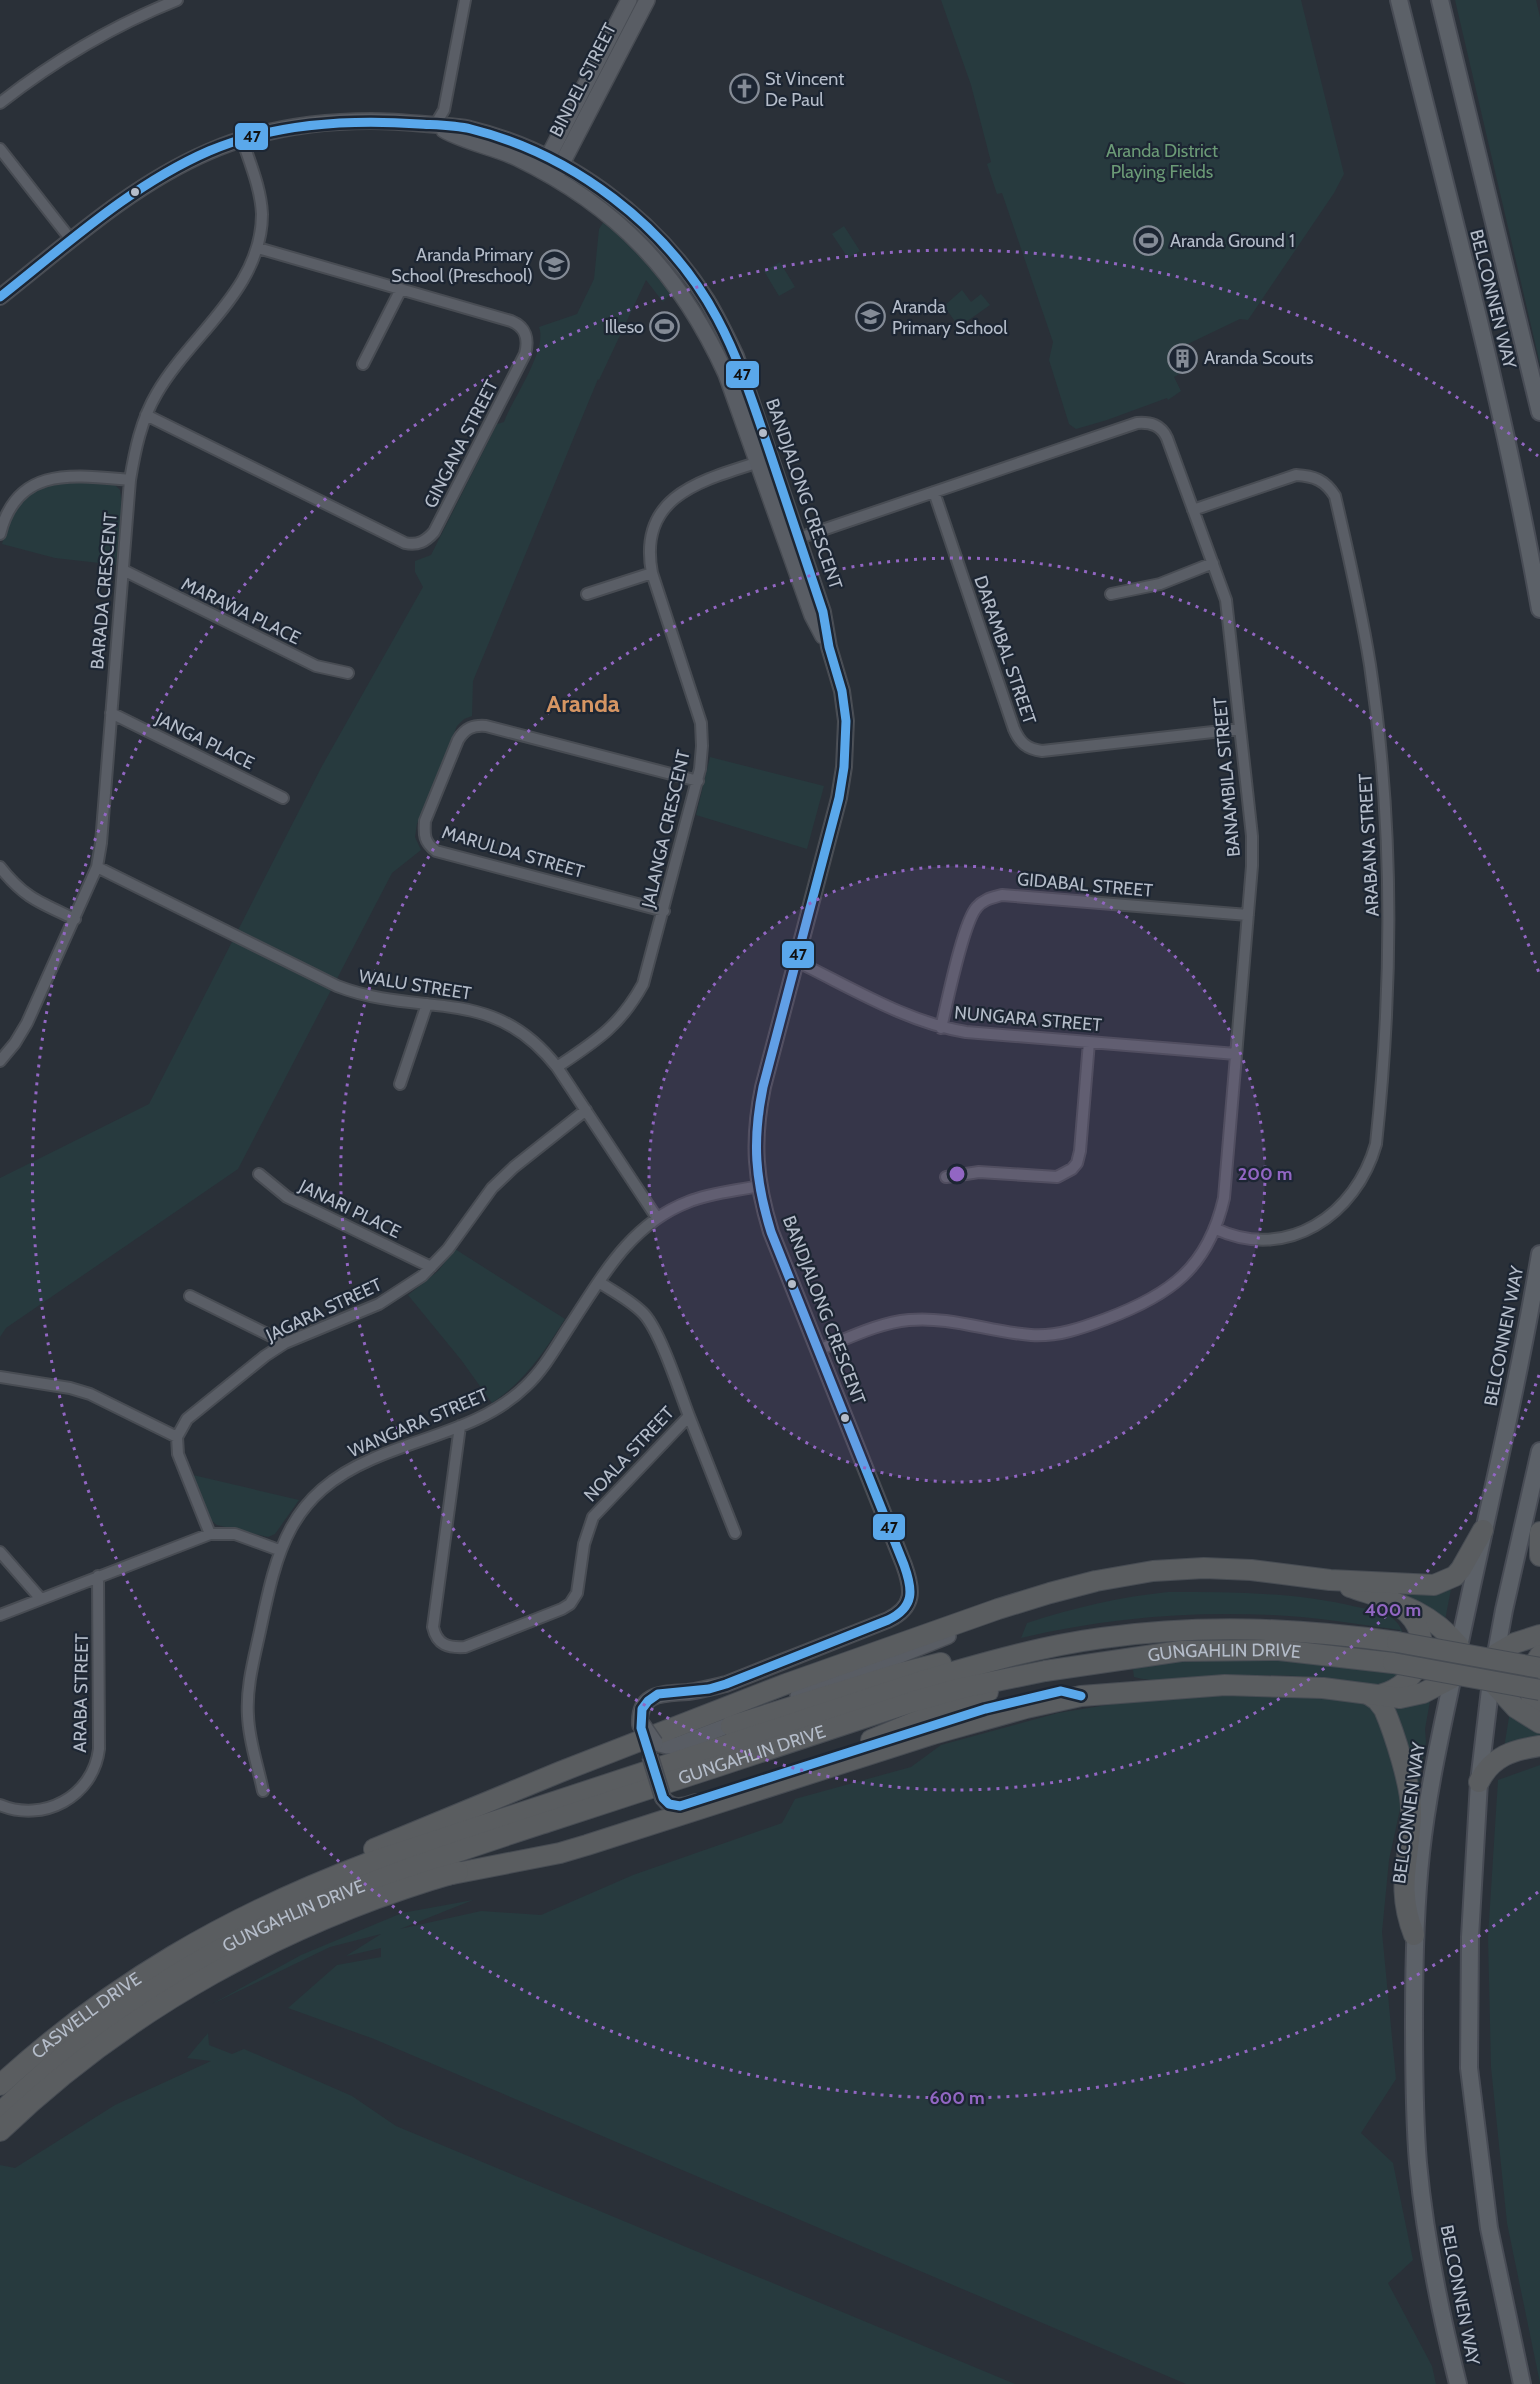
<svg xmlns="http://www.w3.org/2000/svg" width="1540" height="2384" viewBox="0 0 1540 2384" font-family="Cabin,sans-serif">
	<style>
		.green { fill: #273a3e }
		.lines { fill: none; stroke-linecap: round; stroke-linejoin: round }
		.street-casing { stroke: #484c53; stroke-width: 14 }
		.secondary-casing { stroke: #484c53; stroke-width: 18 }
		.primary-casing { stroke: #484c55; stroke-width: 20 }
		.highway-casing { stroke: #474c53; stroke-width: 22 }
		.street { stroke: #5a5e66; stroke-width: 10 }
		.secondary { stroke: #595d64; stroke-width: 15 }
		.primary { stroke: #5c6168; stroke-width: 16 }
		.highway { stroke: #5a5d60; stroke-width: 20 }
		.secondary-bridge-casing { stroke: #484c53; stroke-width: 18; stroke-linecap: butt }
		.highway-bridge-casing { stroke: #474c53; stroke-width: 22; stroke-linecap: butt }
		.secondary-bridge { stroke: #595d64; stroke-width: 15 }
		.highway-bridge { stroke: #5a5d60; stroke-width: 20 }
		.bus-1-casing { stroke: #1d2633; stroke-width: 14 }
		.bus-1 { stroke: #5aa8eb; stroke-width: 9 }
		.ring { fill: none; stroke: #9266c3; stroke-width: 3; stroke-dasharray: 3 6 }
		.bus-dot { fill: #b4bcc9; stroke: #1d2633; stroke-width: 2 }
		.labels { text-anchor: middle; stroke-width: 4.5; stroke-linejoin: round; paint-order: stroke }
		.poi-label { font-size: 18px; fill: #b4bcc9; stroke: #1d2633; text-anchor: start }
		.street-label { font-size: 18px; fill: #b4bcc9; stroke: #1d2633 }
		.park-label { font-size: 18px; fill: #6b9a76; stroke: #1d2633 }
		.district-label { font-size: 24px; font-weight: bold; fill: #d59563; stroke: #1d2633 }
		.centre { fill: #9266c3; stroke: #1d2633; stroke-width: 3 }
		.ring-label { font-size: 18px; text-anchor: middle; font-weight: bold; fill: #9266c3; stroke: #1d2633; stroke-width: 4.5; stroke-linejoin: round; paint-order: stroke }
		.line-badge { stroke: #1d2633; stroke-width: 2 }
		.pale-badge-label { font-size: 16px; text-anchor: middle; font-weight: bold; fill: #111 }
	</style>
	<rect width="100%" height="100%" fill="#2a3038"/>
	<path class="green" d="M941,0H1301L1344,174L1334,193L1248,320L1240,319L1169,353L1179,374L1174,377L1181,391L1168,400L1167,398L1107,420L1076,429L1069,424L1049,360L1053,342L1002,193L997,194L987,164L991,162L971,85Z
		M1455,0H1536L1540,17V364Z
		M606,218L619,230L672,292L663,302L646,280L599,380L598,379L473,681L472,716L464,719L457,726L417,824L415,837L421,850L392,873L238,1169L6,1328L0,1337V1178L149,1104L322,766L423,587L415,572V561L431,555L497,424L504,422C512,399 548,350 539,327L577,314L594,279L599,229Z
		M844,226L860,251L848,258L832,234Z
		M780,262L795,287L779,296L764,271Z
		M962,290L971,302L981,294L990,305L959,327L944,306Z
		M76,481L115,485L120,490L122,506L117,565L55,558L2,544C9,519 19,494 47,484C55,481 67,482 76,481Z
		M710,757L824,786L807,849L696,815Z
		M455,1249L565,1319C544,1352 525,1381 492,1403L462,1361L408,1295L438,1271Z
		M193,1475L299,1500L275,1534L268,1537L217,1525C204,1517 199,1490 193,1475Z
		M1452,1584L1445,1620L1386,1587Z
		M1168,1592C1231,1592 1295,1592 1357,1607C1367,1609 1380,1610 1388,1615C1401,1623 1405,1634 1405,1649C1405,1658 1402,1672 1394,1678C1373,1692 1347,1682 1324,1679C1293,1674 1260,1675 1229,1676C1197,1677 1165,1685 1134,1677L1133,1669L1155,1662L1255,1660L1314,1662L1393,1673L1400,1630C1358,1624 1315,1617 1272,1615C1188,1611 1104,1618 1021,1638L1027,1623C1073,1608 1119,1597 1168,1592Z
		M1257,1693L1356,1699L1371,1703L1380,1715L1403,1795L1389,1860L1382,1932L1396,2079L1361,2133L1393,2163L1413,2260L1388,2283L1432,2366L1436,2384H1186L374,2039L288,2008L337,1965L381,1957V1948L346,1956L381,1934L330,1947L212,2004L301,1955L402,1913L473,1900L400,1929L481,1911L541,1915L633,1875L782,1823L795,1799L911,1767L941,1745L1058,1713L1125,1702L1193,1695Z
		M1430,1701L1425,1729L1426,1742L1418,1787L1389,1706L1405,1707Z
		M1510,1711L1540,1730V1739L1504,1748Z
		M1540,1765V2383L1507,2223L1491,2067L1488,1937L1498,1780Z
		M208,2033L209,2045L232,2054L244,2049L352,2096L396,2126L1015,2384H0V2165L15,2168L115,2105L211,2061L187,2058Z"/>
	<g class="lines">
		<defs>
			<path id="street" d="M0,103C55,60 112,26 177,0
				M435,125L444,110L465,0
				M0,149L72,241
				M363,364L401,289
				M146,415L405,543C418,546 426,541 434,532L525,354C529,339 526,327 511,321L258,248
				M934,492L1014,729C1020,743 1027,749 1042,751L1240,729
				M1193,510L1296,475C1314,476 1325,480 1335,496C1348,552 1361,608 1370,665C1394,824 1393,985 1376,1144C1356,1215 1287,1262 1216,1229
				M0,534C17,465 74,475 130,480
				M793,540L1137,423C1151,422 1161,425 1167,438L1226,600L1252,836V866L1224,1198C1208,1268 1170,1295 1106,1319C1082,1328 1057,1337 1031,1335C990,1332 950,1316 909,1320C877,1323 847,1339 818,1350
				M123,570L316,666L348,673
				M587,594L652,573
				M1111,594L1160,584L1213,563
				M111,713L283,798
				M0,867C24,898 41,903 75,919
				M97,867L337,986C422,1019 491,983 557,1067L657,1218
				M664,911L436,851C424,842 424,835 425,821L458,740C465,728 473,725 486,726L698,781
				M796,961C850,987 906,1022 966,1032L1236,1054
				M941,1028C947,1003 963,922 977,907C984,899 992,898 1002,895L1248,915
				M0,1061L15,1043L27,1023L97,867L101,843L130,480C135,450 141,420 157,393C191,334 262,289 262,214C261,189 250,163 242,139
				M557,1067C596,1041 620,1026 643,984L700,769L702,746L701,723L652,573C637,494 704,480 762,461
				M400,1084L427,1004
				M259,1174L287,1197L431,1267
				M946,1177L979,1172L1057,1177L1072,1169L1077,1163L1080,1151L1089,1042
				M190,1296L285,1343
				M0,1377L70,1388L90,1394L177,1437L178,1454L210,1534
				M689,1416L735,1533
				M460,1426L433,1627C437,1645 448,1648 465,1647L562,1609L570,1604L577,1593L584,1544L593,1517L689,1416C679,1390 661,1333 644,1314C632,1301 614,1292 599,1282
				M177,1437L187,1419L265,1356L285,1343L379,1304L422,1276L448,1249L492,1188L514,1167L586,1110
				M0,1552L41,1599
				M0,1615L210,1534H235L279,1550
				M263,1791C258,1766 249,1742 248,1716C246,1687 254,1659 260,1631C277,1549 289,1495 372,1459C424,1436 484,1427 526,1386C545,1368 557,1345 571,1324C603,1275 631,1224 688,1202C710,1193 735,1191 759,1186
				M0,1805C43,1823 93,1797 99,1749L98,1576"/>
			<path id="secondary" d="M444,130C467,143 494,147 517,158C618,207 680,273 726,374L812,615L823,636
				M544,165L629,0
				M557,173L647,0
				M0,297C66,245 130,186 208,152C258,130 316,121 371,121C397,121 422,124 448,126C455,127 463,127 470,129C566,152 654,217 707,300C718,318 727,337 736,356L823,612L829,647L842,691L846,721L844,767L839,798L763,1087C752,1141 755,1180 771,1232L904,1565C913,1590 915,1607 888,1620L726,1684C713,1687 701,1690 688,1692C665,1694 638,1691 640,1725
				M798,1696L948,1636
				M655,1743L667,1746L677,1745L740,1721
				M663,1798C672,1810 684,1806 696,1802"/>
			<path id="primary" d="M1399,0C1449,202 1504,404 1540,609
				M1440,0L1540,412
				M1458,2384C1440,2312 1425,2238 1418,2163C1414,2115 1414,2067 1414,2019C1414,1963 1415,1908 1421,1853C1428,1789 1442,1728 1455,1666C1483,1529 1517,1392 1540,1254
				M1522,2384L1489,2228L1469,2068L1470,1937L1479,1782L1491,1681L1504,1610L1540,1451"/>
			<g id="highway">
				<path d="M1540,1532V1556"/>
				<path d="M1350,1587C1394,1602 1428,1609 1459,1646"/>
				<path d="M1496,1654L1515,1643L1540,1635"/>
				<path d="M1540,1655C1526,1676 1527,1696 1540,1717"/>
				<path d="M1491,1681L1516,1708L1540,1723"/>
				<path d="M1368,1694L1377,1700L1384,1709C1394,1732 1412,1788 1411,1812C1410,1860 1395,1886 1414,1935"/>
				<path d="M1380,1695C1422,1684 1438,1637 1402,1608"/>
				<path d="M731,1726L897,1674L941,1663"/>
				<path d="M871,1740L988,1692"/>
				<path d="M1479,1782C1492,1756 1513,1750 1540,1746"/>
				<path d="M374,1849L560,1772L786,1684L998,1609L1050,1593L1096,1581L1153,1571L1204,1568L1251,1570L1330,1580L1434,1585L1455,1576L1461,1569L1483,1530"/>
				<path d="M447,1875L560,1853L587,1845L933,1734L1026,1708L1081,1696L1225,1685L1323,1688L1400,1698L1423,1693L1452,1678"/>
				<path id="s1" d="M0,2085C112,1983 226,1917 368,1863L925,1680C983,1663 1042,1646 1102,1638C1202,1624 1297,1628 1397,1642"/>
				<path id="s2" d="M0,2113C75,2040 162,1976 256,1931C350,1886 449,1854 547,1822C670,1782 792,1742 915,1701L962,1688L1045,1671L1181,1651L1279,1650L1393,1663"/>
				<path d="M0,2131C128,2008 287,1921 458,1872"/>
			</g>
		</defs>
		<use href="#street" class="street-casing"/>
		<use href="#secondary" class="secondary-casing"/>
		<use href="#primary" class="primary-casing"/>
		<use href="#highway" class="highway-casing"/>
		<use href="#street" class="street"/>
		<use href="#secondary" class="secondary"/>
		<use href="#primary" class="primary"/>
		<use href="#highway" class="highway"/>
		<defs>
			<path id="secondary-bridge" d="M642,1724L655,1743
				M650,1756L663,1798"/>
			<path id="highway-bridge" d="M1397,1642L1540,1668
				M1393,1663L1540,1690"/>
		</defs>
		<use href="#secondary-bridge" class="secondary-bridge-casing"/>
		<use href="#highway-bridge" class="highway-bridge-casing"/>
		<use href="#secondary-bridge" class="secondary-bridge"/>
		<use href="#highway-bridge" class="highway-bridge"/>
		<defs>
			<path id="bus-1" d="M0,297C66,245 131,185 209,151C275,123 348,119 419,124C436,125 455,125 471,129C572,154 668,226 717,318C739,359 753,403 768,447C786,502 805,557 823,612L829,647L842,691L846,721L844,767L839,798L763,1087C752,1141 755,1180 771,1232L904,1565C913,1590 915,1607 888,1620L726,1684L709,1689L658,1694L648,1701L642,1709L641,1728L663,1798L669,1804L680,1806L985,1709L1061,1691L1081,1696"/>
		</defs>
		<use href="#bus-1" class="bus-1-casing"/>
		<use href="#bus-1" class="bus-1"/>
	</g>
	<circle cx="957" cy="1174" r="308" fill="#9266c3" fill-opacity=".12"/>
	<g class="ring">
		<circle cx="957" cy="1174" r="308"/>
		<path d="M1539 1375A616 616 0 1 1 1539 973"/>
		<path d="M1538 1892A924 924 0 1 1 1538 456"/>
	</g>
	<defs>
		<symbol id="church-ring" viewBox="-11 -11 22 22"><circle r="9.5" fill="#1d2633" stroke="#848b96" stroke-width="1.5"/><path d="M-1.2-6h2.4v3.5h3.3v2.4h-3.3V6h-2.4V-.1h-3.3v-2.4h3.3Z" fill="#848b96"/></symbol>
		<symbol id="stadium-ring" viewBox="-11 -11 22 22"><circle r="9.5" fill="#1d2633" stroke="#848b96" stroke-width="1.5"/><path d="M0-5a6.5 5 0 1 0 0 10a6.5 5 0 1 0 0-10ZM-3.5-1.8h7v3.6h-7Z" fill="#848b96"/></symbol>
		<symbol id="school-ring" viewBox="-11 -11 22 22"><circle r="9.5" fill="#1d2633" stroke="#848b96" stroke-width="1.5"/><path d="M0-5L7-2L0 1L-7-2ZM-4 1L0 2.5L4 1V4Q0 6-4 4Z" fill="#848b96"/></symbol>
		<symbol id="building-ring" viewBox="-11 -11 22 22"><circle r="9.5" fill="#1d2633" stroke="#848b96" stroke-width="1.5"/><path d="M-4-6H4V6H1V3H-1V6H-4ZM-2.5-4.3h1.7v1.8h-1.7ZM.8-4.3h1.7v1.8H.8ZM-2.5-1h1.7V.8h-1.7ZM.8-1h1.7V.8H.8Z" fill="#848b96"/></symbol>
	</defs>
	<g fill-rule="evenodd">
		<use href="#church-ring" x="728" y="72" width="33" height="33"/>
		<use href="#stadium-ring" x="1132" y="224" width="33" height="33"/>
		<use href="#school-ring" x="538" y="248" width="33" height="33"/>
		<use href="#school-ring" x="854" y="300" width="33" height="33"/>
		<use href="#stadium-ring" x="648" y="310" width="33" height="33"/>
		<use href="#building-ring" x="1166" y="342" width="33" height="33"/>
	</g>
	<g class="bus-dot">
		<circle cx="135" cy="192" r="5"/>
		<circle cx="763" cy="433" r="5"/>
		<circle cx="792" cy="1284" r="5"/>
		<circle cx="845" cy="1418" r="5"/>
	</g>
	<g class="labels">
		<g class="poi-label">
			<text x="765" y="85">St Vincent<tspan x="765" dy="21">De Paul</tspan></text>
			<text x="1170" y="247">Aranda Ground 1</text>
			<text x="533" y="261" text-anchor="end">Aranda Primary<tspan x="533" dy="21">School (Preschool)</tspan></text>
			<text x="892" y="313">Aranda<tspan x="892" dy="21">Primary School</tspan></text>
			<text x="644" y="333" text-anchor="end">Illeso</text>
			<text x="1204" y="364">Aranda Scouts</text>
		</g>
		<g class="street-label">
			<text transform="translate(583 80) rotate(-63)" y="6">BINDEL STREET</text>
			<text transform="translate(1493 299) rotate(76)" y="6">BELCONNEN WAY</text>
			<text transform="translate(461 444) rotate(-63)" y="6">GINGANA STREET</text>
			<text transform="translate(804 494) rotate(71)" y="6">BANDJALONG CRESCENT</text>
			<text transform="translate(104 591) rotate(-85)" y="6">BARADA CRESCENT</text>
			<text transform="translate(241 611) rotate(26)" y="6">MARAWA PLACE</text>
			<text transform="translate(1005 650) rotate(71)" y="6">DARAMBAL STREET</text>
			<text transform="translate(205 741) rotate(26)" y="6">JANGA PLACE</text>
			<text transform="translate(1227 777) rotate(-95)" y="6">BANAMBILA STREET</text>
			<text transform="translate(666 829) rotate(-77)" y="6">JALANGA CRESCENT</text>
			<text transform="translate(1369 845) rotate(-93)" y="6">ARABANA STREET</text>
			<text transform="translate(513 852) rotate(16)" y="6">MARULDA STREET</text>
			<text transform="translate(1085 885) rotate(5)" y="6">GIDABAL STREET</text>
			<text transform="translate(415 985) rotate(9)" y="6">WALU STREET</text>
			<text transform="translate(1028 1019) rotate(5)" y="6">NUNGARA STREET</text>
			<text transform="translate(350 1209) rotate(26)" y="6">JANARI PLACE</text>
			<text transform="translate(324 1310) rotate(-25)" y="6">JAGARA STREET</text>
			<text transform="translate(824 1310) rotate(69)" y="6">BANDJALONG CRESCENT</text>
			<text transform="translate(1504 1336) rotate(-79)" y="6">BELCONNEN WAY</text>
			<text transform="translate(418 1423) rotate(-23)" y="6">WANGARA STREET</text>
			<text transform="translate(629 1454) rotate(-47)" y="6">NOALA STREET</text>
			<text dy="6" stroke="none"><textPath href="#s2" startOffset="1328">GUNGAHLIN DRIVE</textPath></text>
			<text transform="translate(81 1693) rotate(-89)" y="6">ARABA STREET</text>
			<text dy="6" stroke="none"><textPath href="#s2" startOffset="842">GUNGAHLIN DRIVE</textPath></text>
			<text transform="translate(1409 1813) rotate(-82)" y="6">BELCONNEN WAY</text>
			<text dy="6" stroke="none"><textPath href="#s2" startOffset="356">GUNGAHLIN DRIVE</textPath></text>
			<text dy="6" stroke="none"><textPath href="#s1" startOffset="111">CASWELL DRIVE</textPath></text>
			<text transform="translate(1460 2295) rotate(79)" y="6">BELCONNEN WAY</text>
		</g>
		<g class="park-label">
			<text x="1162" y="157">Aranda District<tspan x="1162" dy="21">Playing Fields</tspan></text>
		</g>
		<g class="district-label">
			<text x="583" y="712">Aranda</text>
		</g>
	</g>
	<circle cx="957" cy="1174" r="9" class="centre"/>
	<g class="ring-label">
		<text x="1265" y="1180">200 m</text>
		<text x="1393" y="1616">400 m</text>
		<text x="957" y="2104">600 m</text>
	</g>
	<g class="line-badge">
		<rect x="234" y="122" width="35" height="29" rx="6" fill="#5aa8eb"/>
		<rect x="725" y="360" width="35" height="29" rx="6" fill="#5aa8eb"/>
		<rect x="781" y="940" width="34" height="29" rx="6" fill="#5aa8eb"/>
		<rect x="872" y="1513" width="34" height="28" rx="6" fill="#5aa8eb"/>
	</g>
	<g class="pale-badge-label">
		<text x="252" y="142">47</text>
		<text x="742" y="380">47</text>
		<text x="798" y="960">47</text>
		<text x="889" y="1533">47</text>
	</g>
</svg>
